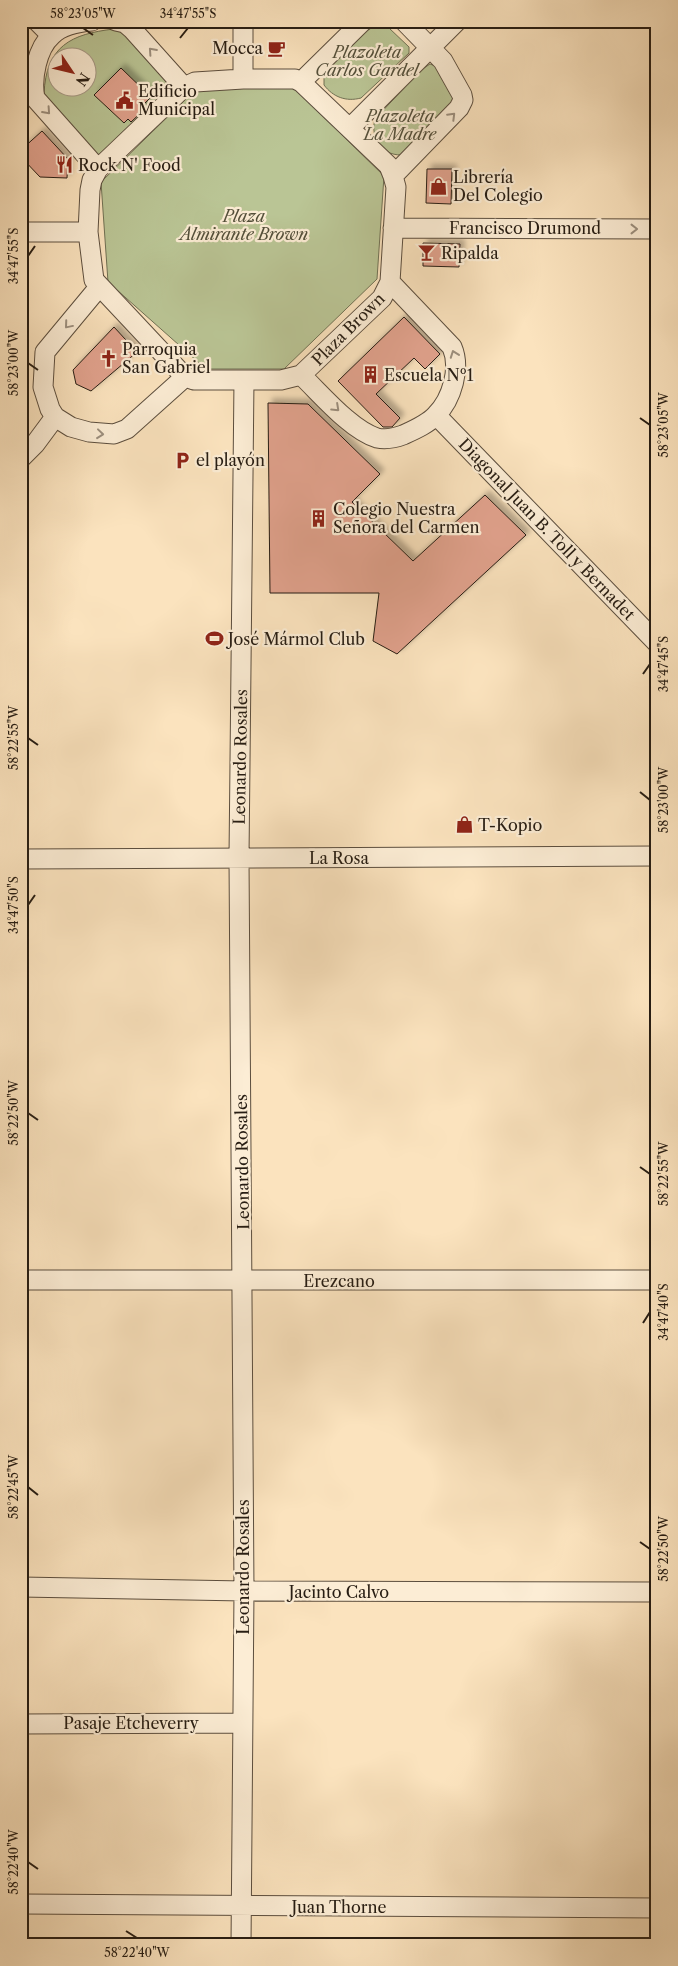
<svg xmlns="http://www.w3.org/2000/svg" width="678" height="1966" viewBox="0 0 678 1966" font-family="'Libre Caslon Text',serif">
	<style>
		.green { fill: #bac595; stroke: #707154; fill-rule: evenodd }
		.building { fill: #e0a18c; stroke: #271d13; filter: url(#shadow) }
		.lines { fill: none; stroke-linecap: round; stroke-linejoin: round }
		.street-casing { stroke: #5c4e3e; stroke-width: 21 }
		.street { stroke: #fcedd5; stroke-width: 19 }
		.oneway { stroke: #9c8f7e }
		.ticks { fill: none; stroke: #271d13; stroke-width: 2 }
		.labels { text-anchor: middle; stroke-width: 4.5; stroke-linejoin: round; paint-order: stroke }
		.poi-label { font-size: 16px; fill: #271d13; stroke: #fcedd5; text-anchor: start }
		.park-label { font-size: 16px; font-style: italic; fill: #534f3a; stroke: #fcedd5 }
		.street-label { font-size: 16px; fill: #271d13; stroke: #fcedd5 }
		.neatline { fill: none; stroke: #271d13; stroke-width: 2 }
		.ticks-label { font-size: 12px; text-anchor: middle; fill: #271d13 }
	</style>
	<defs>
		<filter id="shadow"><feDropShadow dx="4.5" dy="-4.5" stdDeviation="2.5" flood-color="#0004"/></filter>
	</defs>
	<rect width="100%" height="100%" fill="#fbe3be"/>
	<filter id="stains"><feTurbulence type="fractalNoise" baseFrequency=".004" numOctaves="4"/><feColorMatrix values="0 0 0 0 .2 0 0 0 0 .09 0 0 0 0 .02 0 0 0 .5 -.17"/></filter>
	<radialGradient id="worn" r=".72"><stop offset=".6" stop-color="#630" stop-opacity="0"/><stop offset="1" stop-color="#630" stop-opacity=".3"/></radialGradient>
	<path class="green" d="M375,26L389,28L409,47V53L361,98C346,102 333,97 324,85V72L368,30Z
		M114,29L125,33L178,90L103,161L44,94C46,46 71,34 114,29ZM58,58H88V88H58Z
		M430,64L438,67L453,95V103L401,155C381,155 370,137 375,119L421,70Z
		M293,87L384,176L377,279L284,369H206L108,282L101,182L196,89Z"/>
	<path class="building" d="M121,68L151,97L144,104L147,107L131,122L128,119L124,123L94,95Z
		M42,131L68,159L67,178L40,177L21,157V150Z
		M427,169H452L451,204L426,203Z
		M423,243L460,244L459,267L423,266Z
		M404,317L440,354L425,369L414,358L376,394L400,418L392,427H383L338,381Z
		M114,327L137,352L91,391L76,384L73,370Z
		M268,403L308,404L380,474L352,502L413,561L485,495L526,535L397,654L373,641L379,593H270Z"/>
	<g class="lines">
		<defs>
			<path id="street" d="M37,21L51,35
				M92,21C79,22 62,25 52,35C37,48 31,79 35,98L98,169
				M116,21L125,23L132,29L184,87
				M243,79H295L301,82L389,166L393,176L396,187L390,282L382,298L301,375L281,380H194L185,377L94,280L88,232L90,190L92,180L98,169L184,87L195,82Z
				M243,79V21
				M301,82L363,21
				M350,128L457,21
				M393,176L459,108L463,100L462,95L443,61L404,21
				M393,228L657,229
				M21,232H88
				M99,287L45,352L43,387L50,409L55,417L71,427L89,432L114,434L127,429L185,377
				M301,375C321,394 351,430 377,438C387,440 395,438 403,435C414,430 428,424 436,415C452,399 461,368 452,347L390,282
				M436,415L657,643
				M21,458L35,444L55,417
				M21,859L657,856
				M21,1280H657
				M21,1587L244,1591L657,1592
				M21,1724L242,1723
				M21,1904L657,1908
				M241,1945L244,1591L239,858L244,380"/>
		</defs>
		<use href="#street" class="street-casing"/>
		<use href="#street" class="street"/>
	</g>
	<defs><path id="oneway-chevron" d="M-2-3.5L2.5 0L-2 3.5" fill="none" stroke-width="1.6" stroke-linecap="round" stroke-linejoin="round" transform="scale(1.25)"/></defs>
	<g class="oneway">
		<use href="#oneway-chevron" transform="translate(152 51) rotate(-132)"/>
		<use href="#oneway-chevron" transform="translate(47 111) rotate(48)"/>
		<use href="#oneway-chevron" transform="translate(452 116) rotate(-45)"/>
		<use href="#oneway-chevron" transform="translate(634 229)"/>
		<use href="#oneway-chevron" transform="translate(68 325) rotate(130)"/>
		<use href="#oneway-chevron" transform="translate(454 354) rotate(-110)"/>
		<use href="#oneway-chevron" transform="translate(336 408) rotate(43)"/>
		<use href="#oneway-chevron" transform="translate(100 434) rotate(6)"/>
	</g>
	<path class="ticks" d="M83,28L93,35M180,38L188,28M28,256L35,246M28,363L38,370M640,418L650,425M643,674L650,664M28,738L38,745M640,792L650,800M28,905L35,895M28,1113L38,1120M640,1167L650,1174M643,1323L650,1312M28,1487L38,1495M640,1542L650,1549M28,1862L38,1869M126,1931L137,1938"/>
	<defs>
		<symbol id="cafe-bare" viewBox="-9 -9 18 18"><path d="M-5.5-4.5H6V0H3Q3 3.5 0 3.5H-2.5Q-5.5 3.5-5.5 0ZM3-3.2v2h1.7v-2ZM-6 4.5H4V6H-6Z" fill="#8f2418" stroke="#fcedd5" stroke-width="2.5" paint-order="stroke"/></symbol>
		<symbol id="civic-bare" viewBox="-9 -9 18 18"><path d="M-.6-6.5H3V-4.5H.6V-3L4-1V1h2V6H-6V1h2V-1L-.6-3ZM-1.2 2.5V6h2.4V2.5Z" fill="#8f2418" stroke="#fcedd5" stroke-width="2.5" paint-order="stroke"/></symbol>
		<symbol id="restaurant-bare" viewBox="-9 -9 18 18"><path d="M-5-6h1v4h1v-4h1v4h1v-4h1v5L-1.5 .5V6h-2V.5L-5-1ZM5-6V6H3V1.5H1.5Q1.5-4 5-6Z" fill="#8f2418" stroke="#fcedd5" stroke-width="2.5" paint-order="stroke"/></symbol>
		<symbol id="shop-bare" viewBox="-9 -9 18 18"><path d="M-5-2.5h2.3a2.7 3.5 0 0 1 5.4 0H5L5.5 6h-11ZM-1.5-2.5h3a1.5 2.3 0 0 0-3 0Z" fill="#8f2418" stroke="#fcedd5" stroke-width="2.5" paint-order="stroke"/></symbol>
		<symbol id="bar-bare" viewBox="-9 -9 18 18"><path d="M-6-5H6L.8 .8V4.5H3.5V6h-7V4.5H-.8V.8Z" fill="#8f2418" stroke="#fcedd5" stroke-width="2.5" paint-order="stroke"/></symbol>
		<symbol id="church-bare" viewBox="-9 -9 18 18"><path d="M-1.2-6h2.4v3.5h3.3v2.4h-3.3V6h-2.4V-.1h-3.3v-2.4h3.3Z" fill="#8f2418" stroke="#fcedd5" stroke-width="2.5" paint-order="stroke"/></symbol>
		<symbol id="building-bare" viewBox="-9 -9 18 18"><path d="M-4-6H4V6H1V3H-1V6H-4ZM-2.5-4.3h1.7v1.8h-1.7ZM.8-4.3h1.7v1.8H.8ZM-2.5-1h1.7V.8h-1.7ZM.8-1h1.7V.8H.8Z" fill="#8f2418" stroke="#fcedd5" stroke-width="2.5" paint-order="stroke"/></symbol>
		<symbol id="parking-bare" viewBox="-9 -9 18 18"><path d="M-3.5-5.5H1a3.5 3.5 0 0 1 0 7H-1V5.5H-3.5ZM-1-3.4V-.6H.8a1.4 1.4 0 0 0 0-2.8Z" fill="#8f2418" stroke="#fcedd5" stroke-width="2.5" paint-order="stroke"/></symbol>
		<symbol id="stadium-bare" viewBox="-9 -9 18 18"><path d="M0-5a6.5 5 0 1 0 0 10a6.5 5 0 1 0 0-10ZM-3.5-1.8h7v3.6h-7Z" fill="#8f2418" stroke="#fcedd5" stroke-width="2.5" paint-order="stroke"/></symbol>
	</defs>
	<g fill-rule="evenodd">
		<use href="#cafe-bare" x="264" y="36" width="25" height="25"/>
		<use href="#civic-bare" x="112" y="88" width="25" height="25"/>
		<use href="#restaurant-bare" x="52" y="152" width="25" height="25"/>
		<use href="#shop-bare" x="426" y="174" width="25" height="25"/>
		<use href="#bar-bare" x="414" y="240" width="25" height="25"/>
		<use href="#church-bare" x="96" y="346" width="25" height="25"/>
		<use href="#building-bare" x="358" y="362" width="25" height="25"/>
		<use href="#parking-bare" x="170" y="448" width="25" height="25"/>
		<use href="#building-bare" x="306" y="506" width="25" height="25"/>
		<use href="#stadium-bare" x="202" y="626" width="25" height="25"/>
		<use href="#shop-bare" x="452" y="812" width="25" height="25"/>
	</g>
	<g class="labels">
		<g class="poi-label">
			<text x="263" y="54" text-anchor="end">Mocca</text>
			<text x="138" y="97">Edificio<tspan x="138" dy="18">Municipal</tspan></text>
			<text x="78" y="171">Rock N' Food</text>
			<text x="453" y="183">Librería<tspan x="453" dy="18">Del Colegio</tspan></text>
			<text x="441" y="259">Ripalda</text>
			<text x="122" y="355">Parroquia<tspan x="122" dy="18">San Gabriel</tspan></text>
			<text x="384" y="381">Escuela Nº1</text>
			<text x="196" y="466">el playón</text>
			<text x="333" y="515">Colegio Nuestra<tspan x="333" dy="18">Señora del Carmen</tspan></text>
			<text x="228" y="645">José Mármol Club</text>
			<text x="478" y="831">T-Kopio</text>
		</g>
		<g class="park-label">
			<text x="367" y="58">Plazoleta<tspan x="367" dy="18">Carlos Gardel</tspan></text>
			<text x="400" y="122">Plazoleta<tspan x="400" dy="18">La Madre</tspan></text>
			<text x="244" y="222">Plaza<tspan x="244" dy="18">Almirante Brown</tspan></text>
		</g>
		<g class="street-label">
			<text x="525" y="234">Francisco Drumond</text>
			<text transform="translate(348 329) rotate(-45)" y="6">Plaza Brown</text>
			<text transform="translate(547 529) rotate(46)" y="6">Diagonal Juan B. Toll y Bernadet</text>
			<text transform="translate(240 757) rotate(-89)" y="6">Leonardo Rosales</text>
			<text x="339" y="864">La Rosa</text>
			<text transform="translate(242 1162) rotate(-91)" y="6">Leonardo Rosales</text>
			<text x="339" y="1287">Erezcano</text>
			<text transform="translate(243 1567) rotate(-90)" y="6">Leonardo Rosales</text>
			<text x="339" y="1598">Jacinto Calvo</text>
			<text x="131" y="1729">Pasaje Etcheverry</text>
			<text x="339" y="1913">Juan Thorne</text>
		</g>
	</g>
	<rect width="678" height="1966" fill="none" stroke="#fbe3be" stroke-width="55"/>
	<g transform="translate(72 72) rotate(125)"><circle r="24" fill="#fcedd5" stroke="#a79a87"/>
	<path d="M0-4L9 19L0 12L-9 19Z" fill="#8f2418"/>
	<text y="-8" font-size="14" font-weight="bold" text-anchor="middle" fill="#271d13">N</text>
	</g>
	<rect x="28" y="28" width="622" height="1910" class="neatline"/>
	<g class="ticks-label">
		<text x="83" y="18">58°23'05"W</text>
		<text x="188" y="18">34°47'55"S</text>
		<text transform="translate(14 256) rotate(-90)" y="4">34°47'55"S</text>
		<text transform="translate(14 363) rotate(-90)" y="4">58°23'00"W</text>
		<text transform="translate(664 425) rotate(-90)" y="4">58°23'05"W</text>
		<text transform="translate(664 664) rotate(-90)" y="4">34°47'45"S</text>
		<text transform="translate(14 738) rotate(-90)" y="4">58°22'55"W</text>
		<text transform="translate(664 800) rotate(-90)" y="4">58°23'00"W</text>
		<text transform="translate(14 905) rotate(-90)" y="4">34°47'50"S</text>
		<text transform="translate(14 1113) rotate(-90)" y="4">58°22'50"W</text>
		<text transform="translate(664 1174) rotate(-90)" y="4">58°22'55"W</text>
		<text transform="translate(664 1312) rotate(-90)" y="4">34°47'40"S</text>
		<text transform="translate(14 1487) rotate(-90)" y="4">58°22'45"W</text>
		<text transform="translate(664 1549) rotate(-90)" y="4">58°22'50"W</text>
		<text transform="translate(14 1862) rotate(-90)" y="4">58°22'40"W</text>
		<text x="137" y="1957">58°22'40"W</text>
	</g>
	<rect width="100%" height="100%" filter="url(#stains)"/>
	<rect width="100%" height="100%" fill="url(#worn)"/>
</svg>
